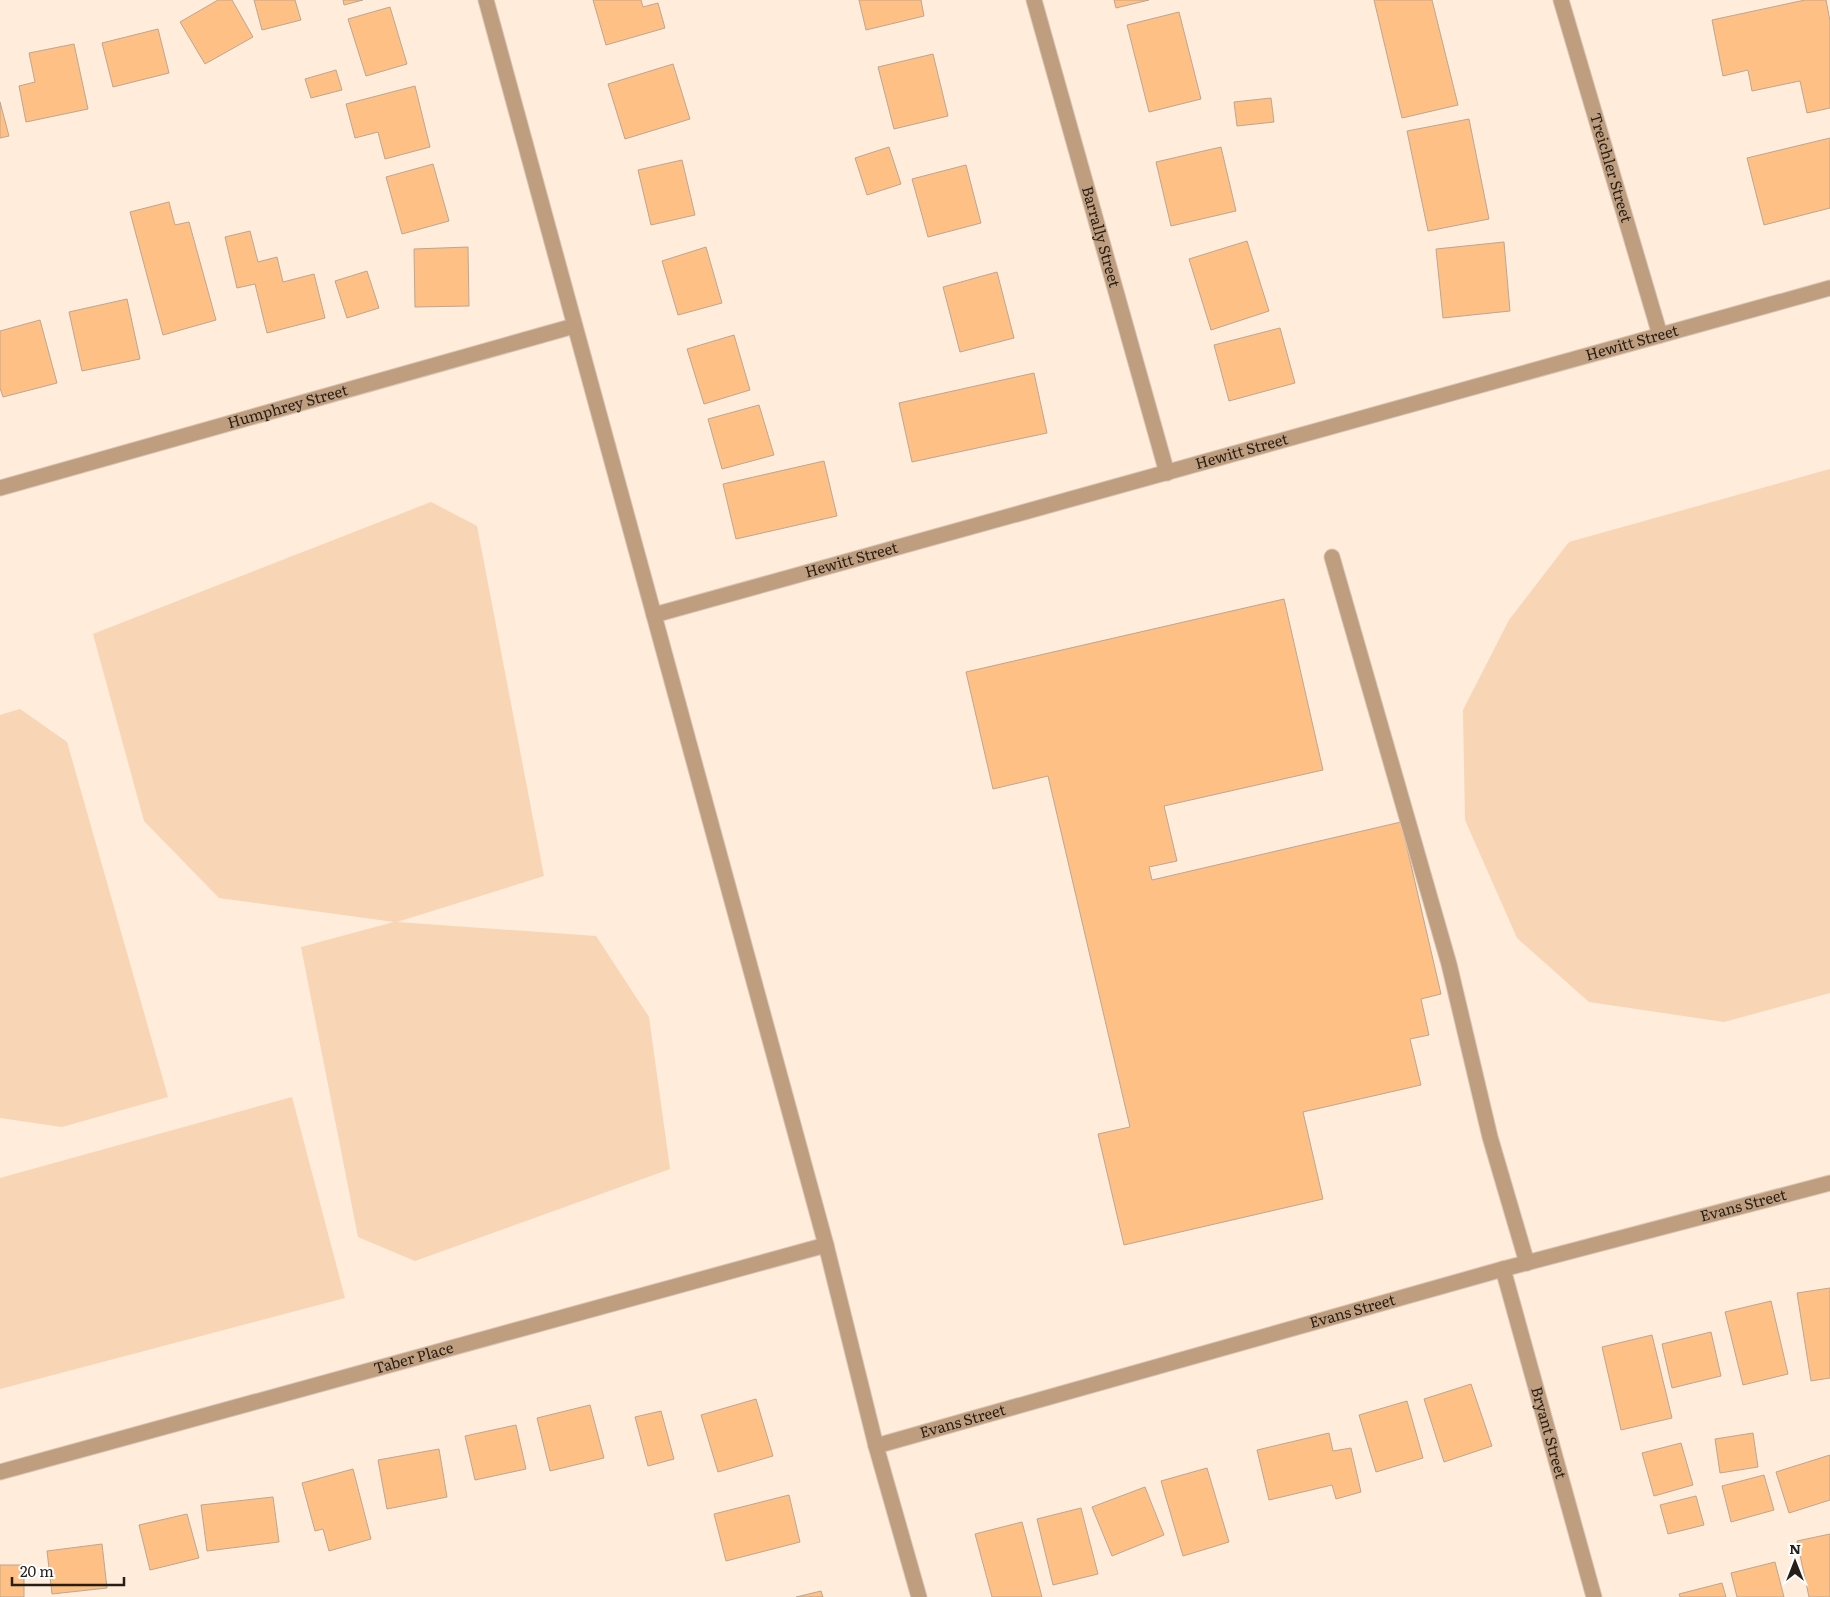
<svg xmlns="http://www.w3.org/2000/svg" width="1830" height="1597" viewBox="0 0 1830 1597" font-family="Literata,serif">
	<style>
		.green { fill: #f8d5b5 }
		.building { fill: #fec085; stroke: #bda692 }
		.lines { fill: none; stroke-linecap: round; stroke-linejoin: round }
		.minor-casing { stroke: #d8c7b8; stroke-width: 17 }
		.minor { stroke: #bf9e7f; stroke-width: 15 }
		.labels { text-anchor: middle; stroke-width: 5; stroke-linejoin: round; paint-order: stroke }
		.street-label { font-size: 15px; fill: #271f17; stroke: #fff }
	</style>
	<rect width="100%" height="100%" fill="#ffecdb"/>
	<path class="green" d="M1830,469V993L1724,1022L1589,1002L1517,938L1465,820L1463,710L1509,620L1569,542Z
		M431,502L477,526L544,876L397,922L596,936L649,1017L670,1169L415,1261L358,1237L301,947L394,922L219,898L144,821L93,634Z
		M20,709L67,742L168,1097L62,1127L0,1118V715Z
		M292,1097L345,1298L0,1389V1178Z"/>
	<path class="building" d="M218,0H232L253,37L205,64L180,22Z
		M254,0H295L301,20L262,30Z
		M343,0H363L344,5Z
		M593,0H641L643,7L658,3L665,28L606,45Z
		M859,0H921L924,16L866,30Z
		M1114,0H1149L1116,8Z
		M1374,0H1432L1458,105L1402,118Z
		M1805,0H1826L1830,21V108L1807,113L1800,81L1752,91L1748,70L1723,76L1712,20Z
		M390,7L407,64L366,76L348,19Z
		M1179,12L1201,99L1149,112L1127,25Z
		M158,29L169,73L113,87L102,43Z
		M74,44L88,109L26,122L19,86L35,82L29,53Z
		M933,54L948,116L894,129L878,67Z
		M673,64L690,119L625,139L608,84Z
		M336,70L342,90L311,98L305,79Z
		M415,86L430,147L385,159L378,132L355,138L346,104Z
		M1271,98L1274,122L1237,126L1234,102Z
		M0,102L9,136L0,138Z
		M1469,119L1489,219L1428,231L1407,131Z
		M1830,138V208L1764,225L1747,158Z
		M889,147L901,184L867,195L855,158Z
		M1221,147L1236,211L1171,226L1156,162Z
		M682,160L695,215L651,225L638,170Z
		M433,164L449,221L402,234L386,177Z
		M966,165L981,223L928,237L912,179Z
		M169,202L175,225L189,222L216,320L163,335L130,212Z
		M250,231L258,262L277,257L283,282L314,274L325,318L267,333L255,284L237,288L225,237Z
		M1247,241L1269,311L1211,330L1189,259Z
		M1504,242L1510,311L1443,318L1436,249Z
		M468,247L469,306L415,307L414,249Z
		M706,247L722,303L678,315L662,261Z
		M367,271L379,308L347,318L335,281Z
		M997,272L1014,338L960,352L943,287Z
		M127,299L140,359L82,371L69,312Z
		M40,320L57,383L3,397L0,388V331Z
		M1280,328L1295,383L1229,401L1214,345Z
		M734,335L750,390L704,404L687,349Z
		M1034,373L1047,433L912,462L899,403Z
		M759,405L774,455L722,469L708,419Z
		M824,461L837,516L736,539L723,484Z
		M1284,599L1323,770L1164,806L1177,861L1149,867L1152,880L1401,822L1441,994L1421,999L1429,1035L1410,1039L1421,1085L1303,1112L1323,1199L1124,1245L1098,1134L1130,1127L1048,776L993,789L966,672Z
		M1830,1288V1378L1811,1381L1797,1293Z
		M1771,1301L1788,1374L1743,1385L1725,1312Z
		M1711,1332L1721,1376L1672,1388L1662,1344Z
		M1652,1335L1672,1418L1621,1430L1602,1347Z
		M1471,1384L1492,1446L1444,1462L1424,1399Z
		M756,1399L773,1456L718,1472L701,1415Z
		M1407,1401L1423,1458L1376,1472L1359,1415Z
		M590,1405L604,1458L550,1471L537,1418Z
		M661,1411L674,1459L648,1466L635,1417Z
		M516,1425L526,1469L475,1480L465,1436Z
		M1329,1433L1333,1451L1351,1448L1361,1492L1336,1499L1332,1485L1269,1500L1257,1450Z
		M1753,1433L1758,1467L1720,1473L1715,1439Z
		M1681,1443L1693,1485L1654,1496L1642,1453Z
		M439,1449L447,1497L387,1509L378,1460Z
		M1830,1455V1500L1789,1513L1776,1472Z
		M1207,1468L1229,1542L1183,1556L1161,1481Z
		M353,1469L371,1539L329,1551L323,1529L315,1531L302,1483Z
		M1764,1475L1774,1510L1731,1522L1722,1486Z
		M1145,1487L1164,1535L1112,1556L1092,1507Z
		M789,1495L800,1542L726,1561L714,1514Z
		M1696,1496L1704,1525L1668,1534L1660,1505Z
		M273,1497L279,1542L207,1551L201,1505Z
		M1081,1508L1098,1574L1053,1585L1037,1519Z
		M187,1514L199,1558L150,1570L139,1525Z
		M1022,1522L1042,1597H992L975,1534Z
		M1830,1534V1597H1809L1797,1541Z
		M102,1544L107,1588L52,1594L47,1551Z
		M1775,1562L1784,1597H1737L1731,1573Z
		M0,1565H24V1597H0Z
		M1722,1583L1726,1597H1680L1679,1594Z
		M821,1591L823,1597H796Z"/>
	<g class="lines">
		<defs>
			<g id="minor">
				<path d="M486,0L826,1245L876,1446L919,1597"/>
				<path id="s1" d="M1034,0L1167,473"/>
				<path id="s2" d="M1561,0L1660,335"/>
				<path id="s3" d="M0,488L574,326"/>
				<path d="M1332,557L1449,964L1490,1137L1527,1263"/>
				<path id="s4" d="M654,615L1830,288"/>
				<path id="s5" d="M1503,1269L1594,1597"/>
				<path id="s6" d="M876,1446L1503,1269L1830,1183"/>
				<path id="s7" d="M0,1472L826,1245"/>
			</g>
		</defs>
		<use href="#minor" class="minor-casing"/>
		<use href="#minor" class="minor"/>
	</g>
	<g class="labels">
		<g class="street-label">
			<text dy="5" stroke="none"><textPath href="#s2" startOffset="175">Treichler Street</textPath></text>
			<text dy="5" stroke="none"><textPath href="#s1" startOffset="246">Barrally Street</textPath></text>
			<text dy="5" stroke="none"><textPath href="#s4" startOffset="1015">Hewitt Street</textPath></text>
			<text dy="5" stroke="none"><textPath href="#s3" startOffset="299">Humphrey Street</textPath></text>
			<text dy="5" stroke="none"><textPath href="#s4" startOffset="610">Hewitt Street</textPath></text>
			<text dy="5" stroke="none"><textPath href="#s4" startOffset="205">Hewitt Street</textPath></text>
			<text dy="5" stroke="none"><textPath href="#s6" startOffset="900">Evans Street</textPath></text>
			<text dy="5" stroke="none"><textPath href="#s6" startOffset="495">Evans Street</textPath></text>
			<text dy="5" stroke="none"><textPath href="#s7" startOffset="429">Taber Place</textPath></text>
			<text dy="5" stroke="none"><textPath href="#s6" startOffset="90">Evans Street</textPath></text>
			<text dy="5" stroke="none"><textPath href="#s5" startOffset="170">Bryant Street</textPath></text>
		</g>
	</g>
	<g transform="translate(1795 1562)" stroke="#ffffff" stroke-width="4" paint-order="stroke">
	<path d="M0-4L9 19L0 12L-9 19Z" fill="#271f17"/>
	<text y="-8" font-size="14" font-weight="bold" text-anchor="middle" fill="#271f17">N</text>
	</g>
	<path d="M12 1577v8h112v-8" fill="none" stroke="#271f17" stroke-width="2.5"/>
	<text x="20" y="1577" font-size="15" fill="#271f17" stroke="#ffffff" stroke-width="4" paint-order="stroke">20 m</text>
</svg>
